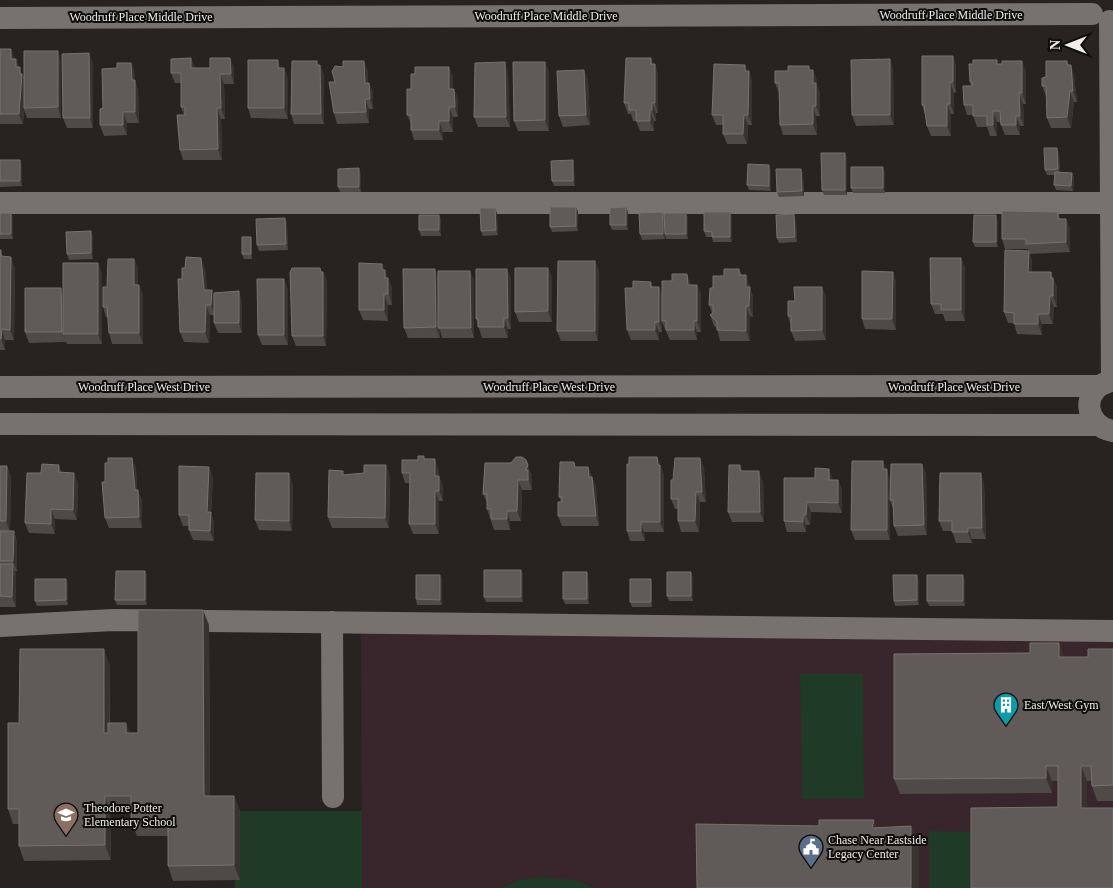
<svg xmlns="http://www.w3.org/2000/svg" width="1113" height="888" viewBox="0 0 1113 888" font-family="Georgia,serif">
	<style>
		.education { fill: #38262c }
		.green { fill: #1f3a27 }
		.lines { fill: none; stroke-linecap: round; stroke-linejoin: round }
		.minor { stroke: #78726f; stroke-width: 22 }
		.wall { fill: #4f4947 }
		.shaded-wall { fill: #383331 }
		.building { fill: #605b59; stroke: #777270 }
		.labels { text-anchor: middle; stroke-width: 4; stroke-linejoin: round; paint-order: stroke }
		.street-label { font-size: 12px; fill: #f0edeb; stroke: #0f0d0c }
		.poi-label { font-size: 12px; fill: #f0edeb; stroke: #0f0d0c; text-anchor: start }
	</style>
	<rect width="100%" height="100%" fill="#282321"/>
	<path class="education" d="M1113,625V888H362L361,633Z"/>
	<path class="green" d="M800,674H863L864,798L802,799Z
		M240,811H362V888H235V880H240Z
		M929,831L970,832V888H929Z
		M538,877L573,880L596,888H500L521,880Z"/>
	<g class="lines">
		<path class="minor" d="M0,18L1092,14
			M1110,21L1112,381
			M0,203H1113
			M1108,382C1080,391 1085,427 1113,431
			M0,387L1098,386
			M0,424L1098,425
			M332,622L333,797
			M0,626L113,620L1113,631"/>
	</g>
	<path class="wall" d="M0,49L14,59L24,77L61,61V118H27L24,110L23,124H0Z
		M89,53L93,64V128H67L63,118Z
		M953,56L956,66V92L954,93V114H951V136H931L927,126L925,115L922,105Z
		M191,58L195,68H210L230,58L234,68V84H224L225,119H221L222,160H183L180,150L184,115L181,107V83H175L171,73Z
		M651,58L653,64H655L658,74V113H656V121H654V131H640L636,121H633L631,114H628L624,103Z
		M890,59L893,70L894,125L856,126L852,115Z
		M317,61L318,65H320L324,75V124H294L291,114Z
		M1067,61L1074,75L1077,102H1074L1071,128H1051L1047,118V96H1046L1042,86L1046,77Z
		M505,62L508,73L510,127H478L474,117Z
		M545,62L549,72V131H518L514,121Z
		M131,63L135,73V81L138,90L139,123H127V135L104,136L100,125L117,68Z
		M999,64L1026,71V104H1023L1024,126H1020V135H1005L1001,125V122H997V136H990L987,127H977L973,115H967L964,105L971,86L970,82Z
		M745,65L747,71H749L752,81V125H748L747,144H727L723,134V125H716L712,115Z
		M449,67L453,78V89H454L458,99V117H453V132H443V140H414L411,130V123L407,115L411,89L415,74Z
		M281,68H284L288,79V119L251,118L248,108Z
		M584,70L588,80L590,125L563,127L559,116Z
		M810,70H813L817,81V85L820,94V116H816L817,135H783L780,125L779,93L775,83Z
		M368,71V83H369L373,93V109H369V123L337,124L334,113L335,82Z
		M845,153L847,159V195H824L822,190Z
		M1059,153L1060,173H1072L1074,178L1073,191L1056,190L1054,185L1055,175H1047L1045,170Z
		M0,160H20L22,165V186L0,187Z
		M573,160L574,166L575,186H554L552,181Z
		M801,169L803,174L804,196L779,197L777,192Z
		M771,170V191L749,190L747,185Z
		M885,172V193H853L851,188Z
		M361,174V192H340L338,187Z
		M576,207L578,212V231L552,232L550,227Z
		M626,207L628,213V230H612L610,225Z
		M1058,212L1060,219H1066L1070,229V252L1030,254L1028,249H1005L1002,239Z
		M0,213H11L13,218V239H0Z
		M497,213L498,235L483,236L481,231Z
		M686,213L688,218V239H666L665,235V239L642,240L640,234L664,217Z
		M439,215L441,220V236H421L419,230Z
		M732,217V242H713L712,237H706L704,231Z
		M285,218L287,223L288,250L259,251L257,245Z
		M796,220L797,242L779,243L777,238Z
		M998,220V247H975L973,242Z
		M93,236V259L69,260L67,254Z
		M252,242V259H244L242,254Z
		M0,250L3,257L15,267L14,340H5V350H0Z
		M1029,251L1032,261V272H1051L1057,288V307H1054L1053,324H1042V335L1017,334L1014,323H1008L1004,312Z
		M961,258L965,268V321H945L943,314H935L931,304Z
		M134,259L138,269V285H139L143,295V344H112L109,333L108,317H106L103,307L107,287Z
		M595,261L599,271L598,341H561L557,331Z
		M382,264L392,288V305H388V321L363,320L359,310Z
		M205,268L207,290H212L214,297L242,301V333H218L214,323V315H210L209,343L184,342L180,332L182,279Z
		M548,268L552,278V322H519L515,312Z
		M507,269L511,279V329H508V338H482L476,319Z
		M739,269L742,275L750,286V288L753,297V317L750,316V341H720L717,328L714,326L710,315L712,313L709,305L713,288L724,276Z
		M470,271L474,281V338H442L440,330V338H408L404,328L438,278Z
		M322,272H323L327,282L326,346H296L292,336Z
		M893,272L896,282V330L865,329L862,319Z
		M102,273V344H67L66,342L29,343L25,332L63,292Z
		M284,279L288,290V345H262L258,335Z
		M651,282L653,287L662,295L691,285H697L701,295V332H697V340H670L662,322V332H659V340H631L627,330L633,288Z
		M822,287L826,297V340L795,341L791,331V326L788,316L795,301Z
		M657,457L664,475V532H644L645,541H630L627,531L629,464Z
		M132,458L136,468L137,490L142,500V528H109L105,518V482Z
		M700,458L704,468L706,502H700L699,532H681L678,521V509H675L671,499L673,480Z
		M426,459L439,470V476L443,487V501H439V534H413L409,524L410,483H405L402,473Z
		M883,461L890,480V491L922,464L926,474L927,535L898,536L894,526V511L890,501V540H855L851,530Z
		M485,463L532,475L531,477L532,481V490H522L521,521H510V530H494L487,509V503L483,494Z
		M59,465L61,472L78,483L77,520L55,519V534L29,533L25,523L41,473Z
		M740,465L742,471L763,481L764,522H732L728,512Z
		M0,466H7L11,477L10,531H14L17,542V571H15L16,575V607H0Z
		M576,467H588L596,487L599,526H562L558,516L561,502L559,497Z
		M344,475L390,476L389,528H332L328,517Z
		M213,477L211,513L214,523V541L193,540L189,530V526H183L179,515Z
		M833,480H838L842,490V513L811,512L810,525H806V532H787L784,521Z
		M984,483L986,539H972V543H956L952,531H943L939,521Z
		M293,484L292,531L259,530L255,520Z
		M521,570L523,575V602H486L484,597Z
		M145,571L147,576V605H117L115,600Z
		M587,572L588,577L589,604H565L563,599Z
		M440,575L442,580V605H417L416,599Z
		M693,578V601H669L667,596Z
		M919,580V605L895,606L894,601Z
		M965,580V606H929L927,601Z
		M68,584V605L37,606L35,601Z
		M652,584V607H632L630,602Z
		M209,625L210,796H234L240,811V880L173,881L168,866V836H137L131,821V812H110L111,860L24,861L19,846V824H13L8,809L19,723L110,665V723L130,733H138Z
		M1059,643L1064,657H1088L1113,649V801H1097L1092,786L1091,781H1087V808L1113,888L1058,807V781H1052V793L900,794L894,779L1030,653Z"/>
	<path class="shaded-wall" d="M11,49L15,59H11Z
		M58,51L61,61V118L58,107Z
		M89,53L93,64V128L90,118Z
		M953,56L956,66V92L953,82Z
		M191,58L195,69L191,68Z
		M230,58L234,68V84L231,74Z
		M651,58L655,68V64L658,74V113L655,103Z
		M16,59L26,84L24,108V110L23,124L19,114Z
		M890,59L893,70L894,125L890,115Z
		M278,60L281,70L278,68Z
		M317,61L320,70V65L324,75V124L321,114Z
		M364,61L368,71V93L365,83Z
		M1022,61L1026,71V104L1022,93Z
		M505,62L508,73L510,127L506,117Z
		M545,62L549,72V131L545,120Z
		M131,63L135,73V81L138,90L139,123L135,112L132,80Z
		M745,65L748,74L749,71L752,81V125L748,115Z
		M1071,65L1074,75L1077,102L1073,91Z
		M449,67L453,78V99L449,89Z
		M284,68L288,79V119L284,108Z
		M584,70L588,80L590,125L586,115Z
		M813,70L817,81V85L820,94V116L816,106L813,83Z
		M220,74L224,84L225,119L221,108Z
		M950,82L954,93V114L950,104Z
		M369,83L373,93V109L370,99Z
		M454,89L458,99V117L455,107Z
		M1070,91L1074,102L1071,128L1067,117Z
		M1019,93L1023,104L1024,126L1020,116Z
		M365,99L369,109V123L366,112Z
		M652,103L656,113V121L652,110Z
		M947,104L951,114V136L947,126Z
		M813,106L816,116L817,135L813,124Z
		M449,107L453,117V132L449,121Z
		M217,108L221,119L222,160L218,149Z
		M650,110L654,121V131L650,121Z
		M993,111L997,122V136L993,125Z
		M123,112L127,123V135L123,125Z
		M744,115L748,125L747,144L743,134Z
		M1016,116L1020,126V135L1016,125Z
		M439,121L443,132V140L439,130Z
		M1057,148L1059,153L1060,175L1058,169Z
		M845,153L847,159V195L845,190Z
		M20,160L22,165V186L20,181Z
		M573,160L574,166L575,186L573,181Z
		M769,165L771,170V191L769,186Z
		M883,167L885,172V193L883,188Z
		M359,168L361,174V192L359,187Z
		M801,169L803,174L804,196L802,191Z
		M1072,173L1074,178L1073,191L1071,186Z
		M576,207L578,212V231L576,226Z
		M626,207L628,213V230L626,225Z
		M495,208L497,213L498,235L496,230Z
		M663,212L664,218L665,239L663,234Z
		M730,212L732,217V242L730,237Z
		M11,213L13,218V239L11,234Z
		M686,213L688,218V239L686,234Z
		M794,214L796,220L797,242L795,237Z
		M439,215L441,220V236L439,230Z
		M996,215L998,220V247L996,242Z
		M285,218L287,223L288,250L286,244Z
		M1066,219L1070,229V252L1066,242Z
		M91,231L93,236V259L91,253Z
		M251,237L252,242V259L251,254Z
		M1029,251L1032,261V282L1028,272Z
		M11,257L15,267L14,340L10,330Z
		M201,258L205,268L208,300L204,290Z
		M961,258L965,268V321L961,310Z
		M134,259L138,269V295L134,285Z
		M595,261L599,271L598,341L595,331Z
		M98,263L102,273V344L98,334Z
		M382,264L388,279V278L392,288V305L382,270Z
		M320,268L323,276V272L327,282L326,346L323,336Z
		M548,268L552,278V322L548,311Z
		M435,269L439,279L438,328L440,330V338L436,327Z
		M507,269L511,279V329L508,318Z
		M470,271L474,281V338L471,328Z
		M893,272L896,282V330L892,319Z
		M1051,272L1057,288V307L1053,296L1051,278Z
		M687,274L691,284L692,295L688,285Z
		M746,275L753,297V317L749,306L746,287Z
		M284,279L288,290V345L284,335Z
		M139,285L143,295V344L139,333Z
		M697,285L701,295V332L697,321Z
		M659,287L663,298L662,332L659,322Z
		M822,287L826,297V340L822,330Z
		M61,288L65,298L63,334L66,342L62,332Z
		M212,290L215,301V315L211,305Z
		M239,291L242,301V333L239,323Z
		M384,294L388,305V321L384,310Z
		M1050,296L1054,307L1053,324L1049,314Z
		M206,305L210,315L209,343L205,332Z
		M746,306L750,316V341L746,331Z
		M1038,314L1042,324V335L1038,324Z
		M504,318L508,329V338L504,327Z
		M694,321L697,332V340L694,330Z
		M655,322L659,332V340L655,330Z
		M2,329L5,340V350L1,339Z
		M657,457L664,475V532L660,522Z
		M132,458L136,468L138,500L135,490Z
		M700,458L704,468L706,502L702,492Z
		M435,459L439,470V476L443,487V501L439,491L435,476Z
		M526,460L532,475L531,477L532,481V490L526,470Z
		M883,461L890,480V540L887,530Z
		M922,464L926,474L927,535L924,525Z
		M386,465L390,476L389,528L385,518Z
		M7,466L11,477L10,532L6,521Z
		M209,467L213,477L211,513L214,523V541L210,531L207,512Z
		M588,467L592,477H589Z
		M829,469L833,479V490L829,480Z
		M759,471L763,481L764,522L760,512Z
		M74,473L78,483L77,520L73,510Z
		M289,473L293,484L292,531L289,521Z
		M981,473L984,483L986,539L982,528Z
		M592,477L596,487L599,526L596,516Z
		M518,480L522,490L521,521L517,511Z
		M838,480L842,490V513L838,503Z
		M138,490L142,500V528L139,517Z
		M435,491L439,501V534L435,524Z
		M696,492L700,502L699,532L695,521Z
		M807,502L811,512L810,525L806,515Z
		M51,509L55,519V534L51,524Z
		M507,511L510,521V530L507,519Z
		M803,515L806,525V532L803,522Z
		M641,522L644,532L645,541L641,531Z
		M968,528L972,539V543L968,532Z
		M14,531L17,542V571L13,561Z
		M13,564L16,575V607L12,597Z
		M521,570L523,575V602L521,597Z
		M145,571L147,576V605L145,600Z
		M587,572L588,577L589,604L587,599Z
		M691,572L693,578V601L691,596Z
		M440,575L442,580V605L440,600Z
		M917,575L919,580V605L917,600Z
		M963,575L965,580V606L963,601Z
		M66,579L68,584V605L66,600Z
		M651,579L652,584V607L651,602Z
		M203,610L209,625L210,811L204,796Z
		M1059,643L1064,658L1059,657Z
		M104,649L110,665L109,748L104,733Z
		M126,723L132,738L126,733Z
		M1046,766L1052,781V793L1046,778Z
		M1081,766L1087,781V823L1081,808Z
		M105,796L110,812L111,860L105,845Z
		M234,796L240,811V880L234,865Z
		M874,820L881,839L872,828Z
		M911,826L919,846V888H911Z"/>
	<path class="building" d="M0,49H11V59H16V67H20V74H22L19,114H0Z
		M24,51H58V107L24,108Z
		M89,53L90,118H63L62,54Z
		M922,56H953V82H950V104H947V126H927L924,105H922Z
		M191,58V68H210V58H230L231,74H220L221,108H217L218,149L180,150L177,115H185V107H181V73H171V59Z
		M626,58H651V64H655V103H652V110H650V121H636V110H629V103H624Z
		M890,59V115H852L851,60Z
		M248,60H278V68H284V108H248Z
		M973,60H997V64H1002V61H1022V93H1019L1020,116H1016V125H1001L1000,111H993V125H987V116H973V105H964L963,86H972V82H970L969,64H973Z
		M292,61H317V65H320L321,114H291Z
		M343,61H364L365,83H369L370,99H365L366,112L334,113L329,82H335L332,71L335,66L343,67Z
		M1046,61H1067V65H1071L1073,91H1070L1067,117L1047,118L1046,86H1042V78L1046,77Z
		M505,62L506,117H474L475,63Z
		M513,62H545V120L514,121Z
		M117,63H131L132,80H135V112H123V125H100V109L103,108L102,69L117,68Z
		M714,64L745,65V71H749L748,115H744L743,134H723V115H712Z
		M788,66H809V70H813V83H816V106H813V124L780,125L779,83H775V71H788Z
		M415,67H449V89H454L455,107H449V121H439V130H411V115H407V89H411V74H415Z
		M584,70L586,115L559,116L557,71Z
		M1044,148H1057L1058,169L1045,170Z
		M821,153H845V190H822Z
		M0,160H20V181H0Z
		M573,160V181H552L551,161Z
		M748,164L769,165V186L747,185Z
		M851,167H883V188H851Z
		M359,168V187H338V169Z
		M776,169H801L802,191L777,192Z
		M1055,172L1072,173L1071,186L1054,185Z
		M550,207H576V226L550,227Z
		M626,207V225H610V208Z
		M480,208H495L496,230L481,231Z
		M1002,211L1058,212V219H1066V242L1026,244V239H1002Z
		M663,212V234H640L639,213Z
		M704,212H730V237H712V232L704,231Z
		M0,213H11V234H0Z
		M664,213H686V234H665Z
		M794,214L795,237L777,238L776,215Z
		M419,215H439V230H419Z
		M974,215H996V242H973Z
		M285,218L286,244L257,245L256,219Z
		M91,231V253L67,254L66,232Z
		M242,237H251V254H242Z
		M0,250H1V256L11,257L10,330L2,329L1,339H0Z
		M1005,250L1029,251L1028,272H1051V278H1053V296H1050L1049,314H1038V324H1014V313L1004,312Z
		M186,257L201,258L204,290H212L211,305H206L205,332H180L178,279H182V268H185Z
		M930,258H961V310H941V304H931Z
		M108,259H134V285H139V333H109L107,307H103V287H107Z
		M558,261H595V331H557Z
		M63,263H98V334H63Z
		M359,263L382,264V270H385V278H388V294H384V310H359Z
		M292,268H320L321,272H323V336H292L290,272Z
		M515,268H548V311L515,312Z
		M403,269H435L436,327L404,328Z
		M476,269H507L508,318H504V327H478V319H476Z
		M724,269H739V275H746V287H750L749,306H746V331L717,330V322L710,315L713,313V305H709L710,288H713V276H724Z
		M438,271H470L471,328H438Z
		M862,271L893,272L892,319H862Z
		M672,274H687L688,285H697V321H694V330H666V321H662V281H672Z
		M257,279H284V335H258Z
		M633,281L651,282L650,287H659V322H655V330H627L625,288H633Z
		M794,287H822V330L791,331V316H788V301H795Z
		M25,288H61L62,332H25Z
		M239,291V323H214V293Z
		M418,456H424V459H435V476H439V491H435V524H409L410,473H402V460H418Z
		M516,457H522L526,460L528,465L526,470H528V480H518L517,511H507V519H491V509H487V494H483L485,463H511Z
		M629,457H657L658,465H660V522H641V531H627V464H629Z
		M108,458H132L135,490H138L139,517L105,518L102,482H105V463H108Z
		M675,458H700L702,492H696L695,521H678V499H671V480H673Z
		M852,461H883V469H887V530H851Z
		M560,462H574L575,467H588L589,477H592L596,516H558V502H562V497H559Z
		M42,464L59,465L58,472L74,473L73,510L51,509V524L25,523L27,473H41Z
		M891,464H922L924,525L894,526L893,500H890Z
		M364,465H386L385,518L328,517L329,470L343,471V475L364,473Z
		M729,465H740V471H759L760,512H728Z
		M0,466H7L6,521H0Z
		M179,466L209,467L207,512H211L210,531L189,530V515H179Z
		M815,468L829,469V480H838V503L807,502L806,515H803V522L784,521V478H815Z
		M256,473H289V521L255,520Z
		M940,473H981L982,528H968V532H952V521H939Z
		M0,531H14L13,561H0Z
		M0,564H13L12,597L0,596Z
		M484,570H521V597H484Z
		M116,571H145V600H115Z
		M563,572H587V599H563Z
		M667,572H691V596H667Z
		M416,575H440V600L416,599Z
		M893,575H917V600L894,601Z
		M927,575H963V601H927Z
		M35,579H66V600L35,601Z
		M630,579H651V602H630Z
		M138,610H203L204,796H234V865L168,866V821H131V796H105V845L19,846V809H8V723H19L20,649H104V733H108V723H126V733H138Z
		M1030,643H1059V657H1088V649H1113V785L1092,786L1091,766H1081V808H1113V888H971V808L1058,807V766H1046V778L894,779V654L1030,653Z
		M819,820H874L872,828L911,826V888H697L696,824L819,826Z"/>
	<defs>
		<symbol id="building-pin" viewBox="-11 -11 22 30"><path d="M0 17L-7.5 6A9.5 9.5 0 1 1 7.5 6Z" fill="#0f9aa8" stroke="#0f0d0c"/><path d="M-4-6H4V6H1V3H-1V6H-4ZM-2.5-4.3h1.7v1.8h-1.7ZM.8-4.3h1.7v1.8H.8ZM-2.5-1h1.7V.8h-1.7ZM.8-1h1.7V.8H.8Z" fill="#fff"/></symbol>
		<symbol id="school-pin" viewBox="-11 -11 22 30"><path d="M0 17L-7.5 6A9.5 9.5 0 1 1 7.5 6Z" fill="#8d6e63" stroke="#0f0d0c"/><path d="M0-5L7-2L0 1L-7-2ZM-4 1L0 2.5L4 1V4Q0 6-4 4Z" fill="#fff"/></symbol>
		<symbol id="civic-pin" viewBox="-11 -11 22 30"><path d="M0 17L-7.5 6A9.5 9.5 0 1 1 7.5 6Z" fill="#5c6f8a" stroke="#0f0d0c"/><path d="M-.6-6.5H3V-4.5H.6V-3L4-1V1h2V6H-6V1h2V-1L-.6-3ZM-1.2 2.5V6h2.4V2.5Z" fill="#fff"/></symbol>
	</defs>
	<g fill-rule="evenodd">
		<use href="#building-pin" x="992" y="691" width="28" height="38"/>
		<use href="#school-pin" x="52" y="801" width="28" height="38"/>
		<use href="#civic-pin" x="797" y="833" width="28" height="38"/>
	</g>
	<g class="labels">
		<g class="street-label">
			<text x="951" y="19">Woodruff Place Middle Drive</text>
			<text x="546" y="20">Woodruff Place Middle Drive</text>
			<text x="141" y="21">Woodruff Place Middle Drive</text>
			<text x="144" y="391">Woodruff Place West Drive</text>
			<text x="549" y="391">Woodruff Place West Drive</text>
			<text x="954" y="391">Woodruff Place West Drive</text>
		</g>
		<g class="poi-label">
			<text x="1024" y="709">East/West Gym</text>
			<text x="84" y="812">Theodore Potter<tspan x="84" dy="14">Elementary School</tspan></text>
			<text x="828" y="844">Chase Near Eastside<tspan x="828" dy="14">Legacy Center</tspan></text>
		</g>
	</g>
	<g transform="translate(1068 45) rotate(270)" stroke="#0f0d0c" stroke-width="4" paint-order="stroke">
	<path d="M0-4L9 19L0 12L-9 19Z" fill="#f0edeb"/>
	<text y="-8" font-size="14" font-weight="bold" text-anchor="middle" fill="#f0edeb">N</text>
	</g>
</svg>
